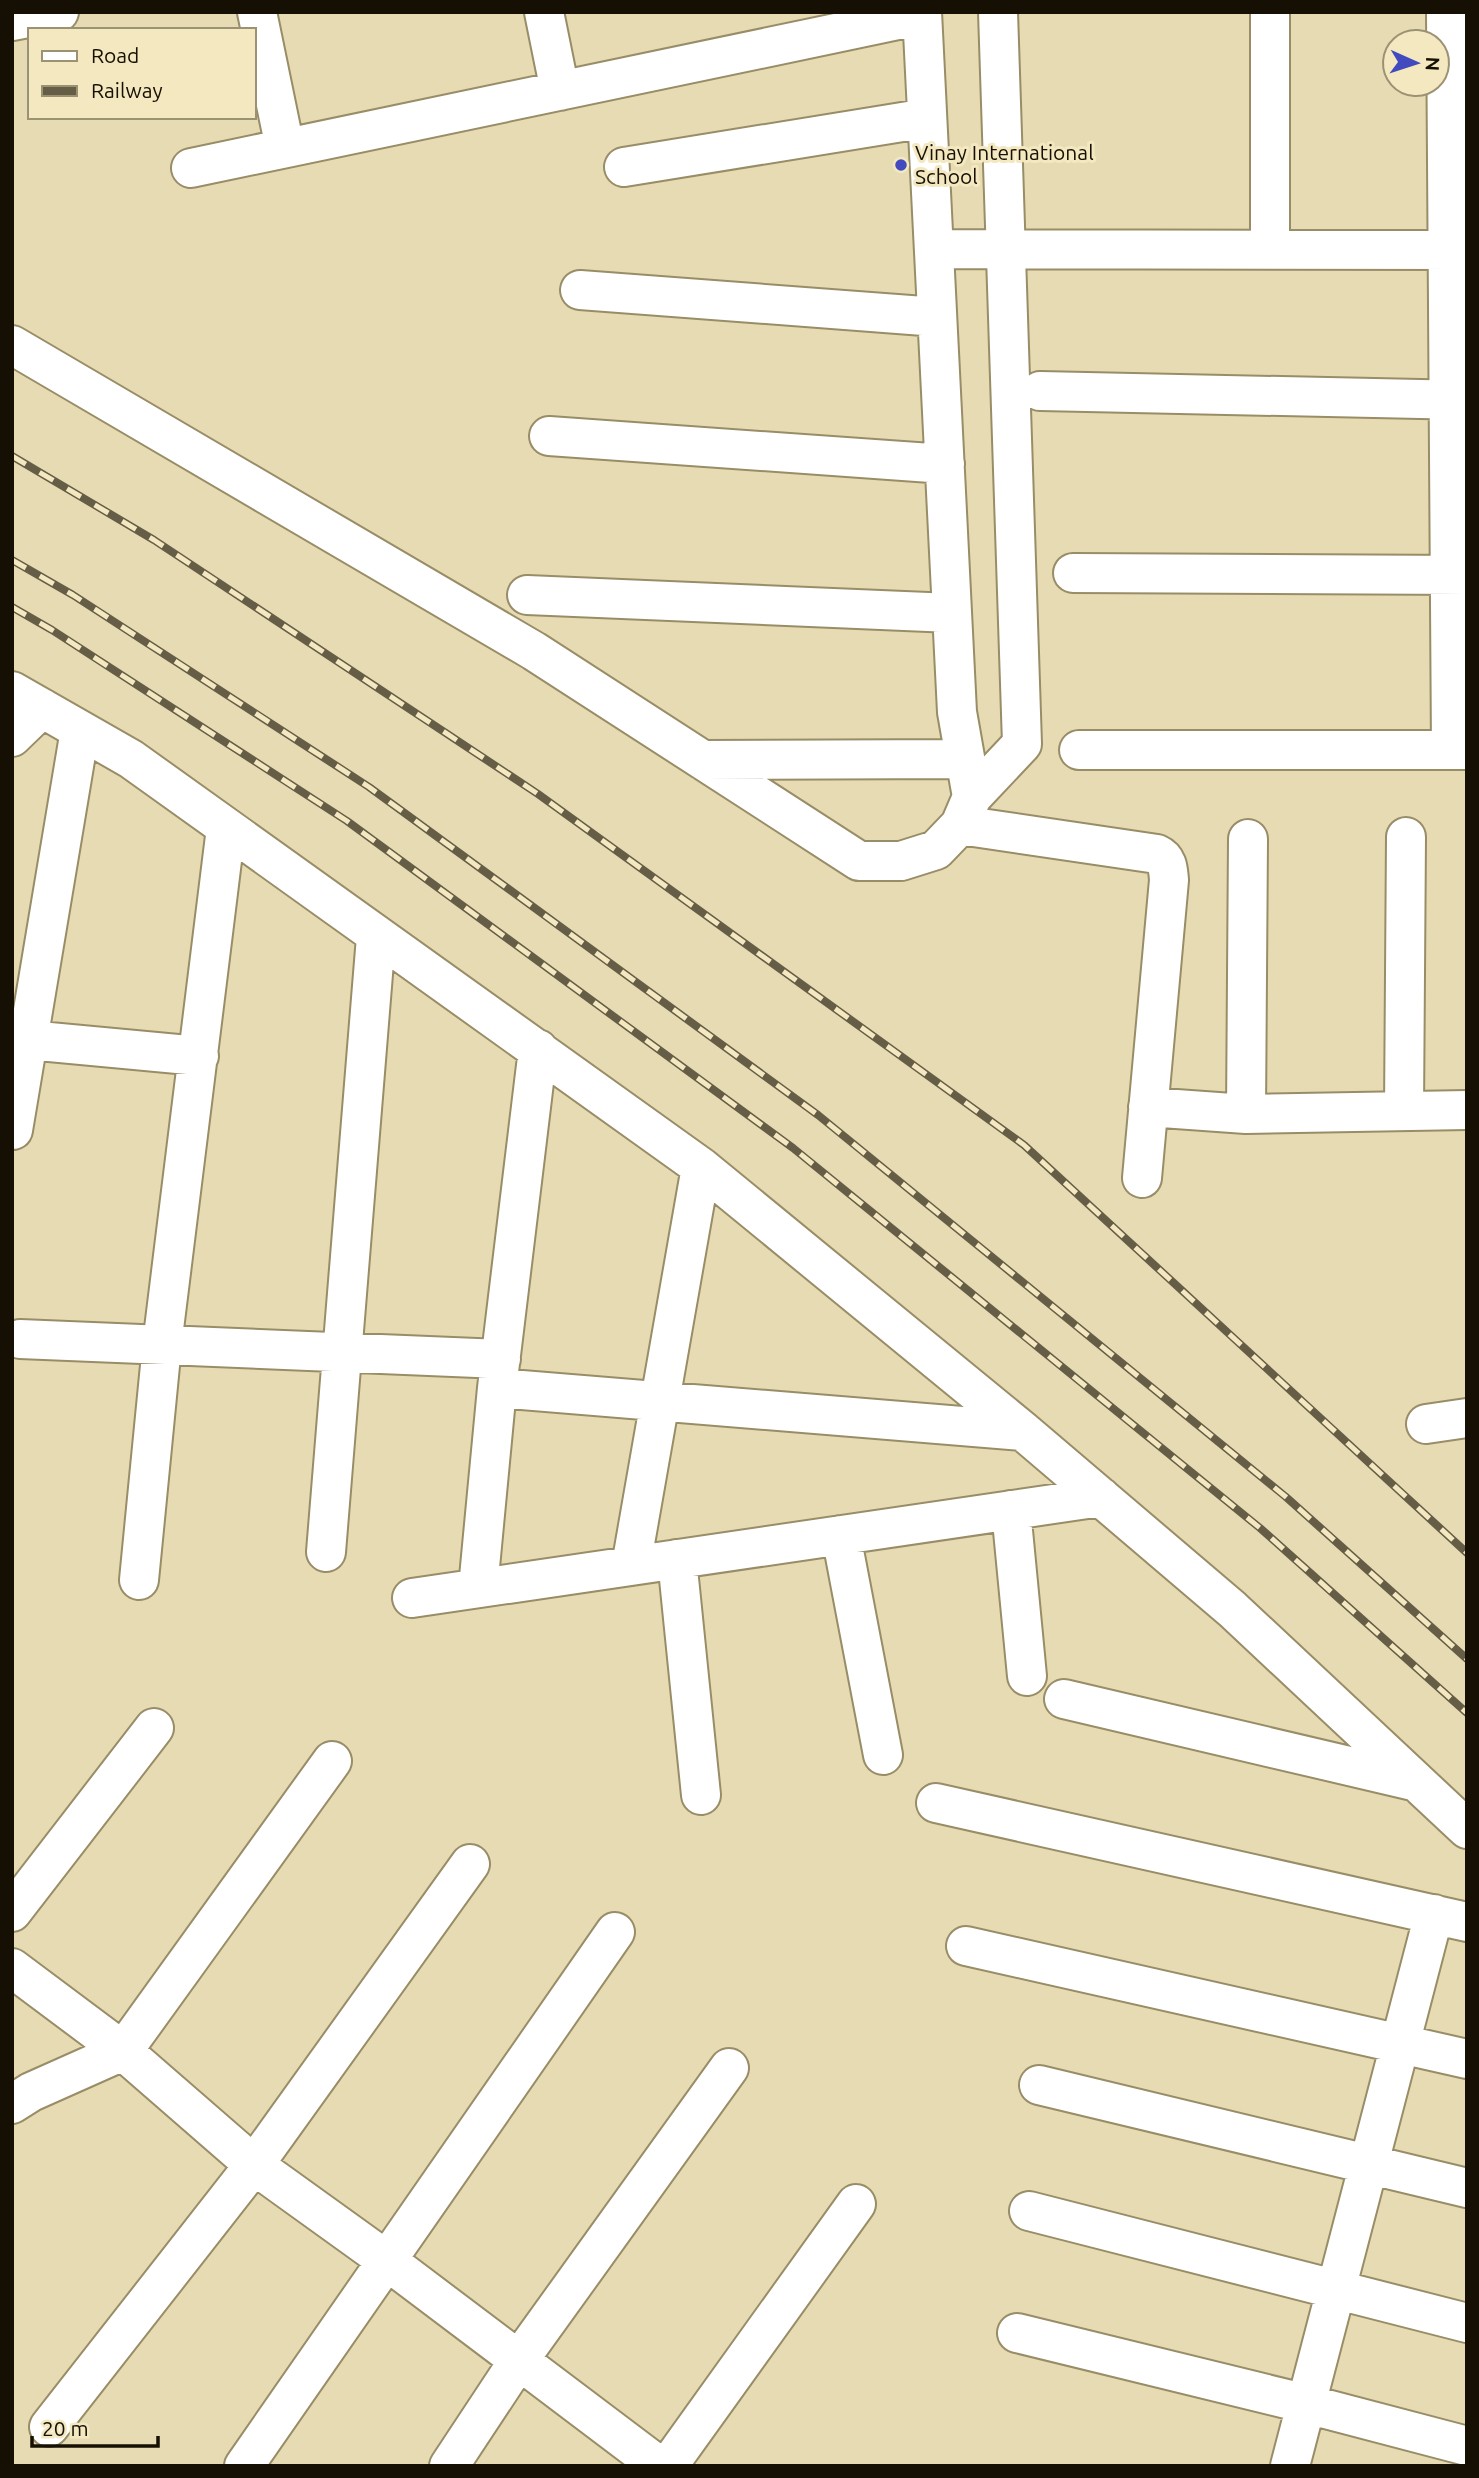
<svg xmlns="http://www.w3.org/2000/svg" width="1479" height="2478" viewBox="0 0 1479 2478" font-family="Ubuntu,sans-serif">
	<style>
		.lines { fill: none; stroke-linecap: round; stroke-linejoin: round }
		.minor-casing { stroke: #988d67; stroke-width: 42 }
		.minor { stroke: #fff; stroke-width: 38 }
		.rail-casing { stroke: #655d46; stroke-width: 8 }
		.rail { stroke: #f4e8c0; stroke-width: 5; stroke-dasharray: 16; stroke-linecap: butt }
		.poi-dot { fill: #414abe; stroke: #f4e8c0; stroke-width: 2.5 }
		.labels { text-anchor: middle; stroke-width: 6; stroke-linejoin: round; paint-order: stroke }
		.poi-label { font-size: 21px; fill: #151003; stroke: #f4e8c0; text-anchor: start }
	</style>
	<rect width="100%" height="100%" fill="#e7dbb3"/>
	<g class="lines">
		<defs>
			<path id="minor" d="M257,12L285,148
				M544,12L560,91
				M922,12L957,712L972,797
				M1270,12V249
				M1446,12L1451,750
				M12,21L59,12
				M624,167L927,118
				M191,168L922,15
				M934,249L1467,250
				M580,290L937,317
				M12,345L534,651L859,861H901L936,850L960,825L972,797L1022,744L998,12
				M1040,391L1467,400
				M549,436L945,464
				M1073,573L1467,575
				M527,595L952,613
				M12,691L131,759L701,1167L1023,1431L1232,1609L1467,1829
				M12,737L42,708
				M1079,750H1467
				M703,760L965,759
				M960,825L1157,854C1168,859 1168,869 1169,880L1142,1178
				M28,1040L199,1056
				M1148,1107L1246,1114L1467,1110
				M1404,1111L1406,837
				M1246,1114L1248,839
				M13,1130L80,730
				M20,1339L501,1359
				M497,1388L1023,1431
				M1426,1424L1467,1418
				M1011,1510L1027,1676
				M841,1535L883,1755
				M326,1552L376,937
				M677,1559L701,1795
				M631,1566L701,1167
				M139,1580L162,1345L226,828
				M478,1588L497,1388L538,1049
				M412,1598L1101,1497
				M1064,1699L1413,1781
				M936,1803L1467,1922
				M12,1912L154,1728
				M966,1946L1467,2059
				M12,1968L123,2051L254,2165L386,2260L659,2466
				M1039,2085L1467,2188
				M12,2104L31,2092L123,2051L332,1761
				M1029,2211L1467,2323
				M1017,2333L1307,2404L1467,2446
				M49,2427L254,2165L470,1864
				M244,2466L615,1932
				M449,2466L519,2360L729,2068
				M668,2466L856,2204
				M1290,2466L1434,1914"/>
		</defs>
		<use href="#minor" class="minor-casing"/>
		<use href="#minor" class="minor"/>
		<defs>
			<path id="rail" d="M12,456L154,540L538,794L1024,1145L1467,1553
				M12,560L73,595L369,787L818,1115L1286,1497L1467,1659
				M12,607L52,630L347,821L793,1148L1260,1528L1467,1713"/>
		</defs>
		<use href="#rail" class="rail-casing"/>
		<use href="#rail" class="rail"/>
	</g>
	<circle class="poi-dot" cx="901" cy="165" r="7"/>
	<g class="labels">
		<g class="poi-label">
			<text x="915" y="160">Vinay International<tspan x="915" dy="24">School</tspan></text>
		</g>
	</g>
	<rect width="1479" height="2478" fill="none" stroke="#151003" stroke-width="28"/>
	<rect x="28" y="28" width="228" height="91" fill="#f4e8c0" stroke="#9b9274" stroke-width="2"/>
	<rect x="42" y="51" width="35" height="10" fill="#ffffff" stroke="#9b9274" stroke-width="2"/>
	<text x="91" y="63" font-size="21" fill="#151003">Road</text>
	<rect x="42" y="86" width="35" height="10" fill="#655d46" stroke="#9b9274" stroke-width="2"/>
	<text x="91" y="98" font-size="21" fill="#151003">Railway</text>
	<g transform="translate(1416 63) rotate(93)"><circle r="33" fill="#f4e8c0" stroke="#9b9274" stroke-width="2"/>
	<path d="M0-5L12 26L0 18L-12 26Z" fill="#414abe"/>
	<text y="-10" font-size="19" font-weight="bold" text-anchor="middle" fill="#151003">N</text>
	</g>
	<path d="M32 2436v10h126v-10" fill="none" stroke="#151003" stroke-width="3.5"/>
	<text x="42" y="2436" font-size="21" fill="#151003" stroke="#f4e8c0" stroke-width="5" paint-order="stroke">20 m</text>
</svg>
